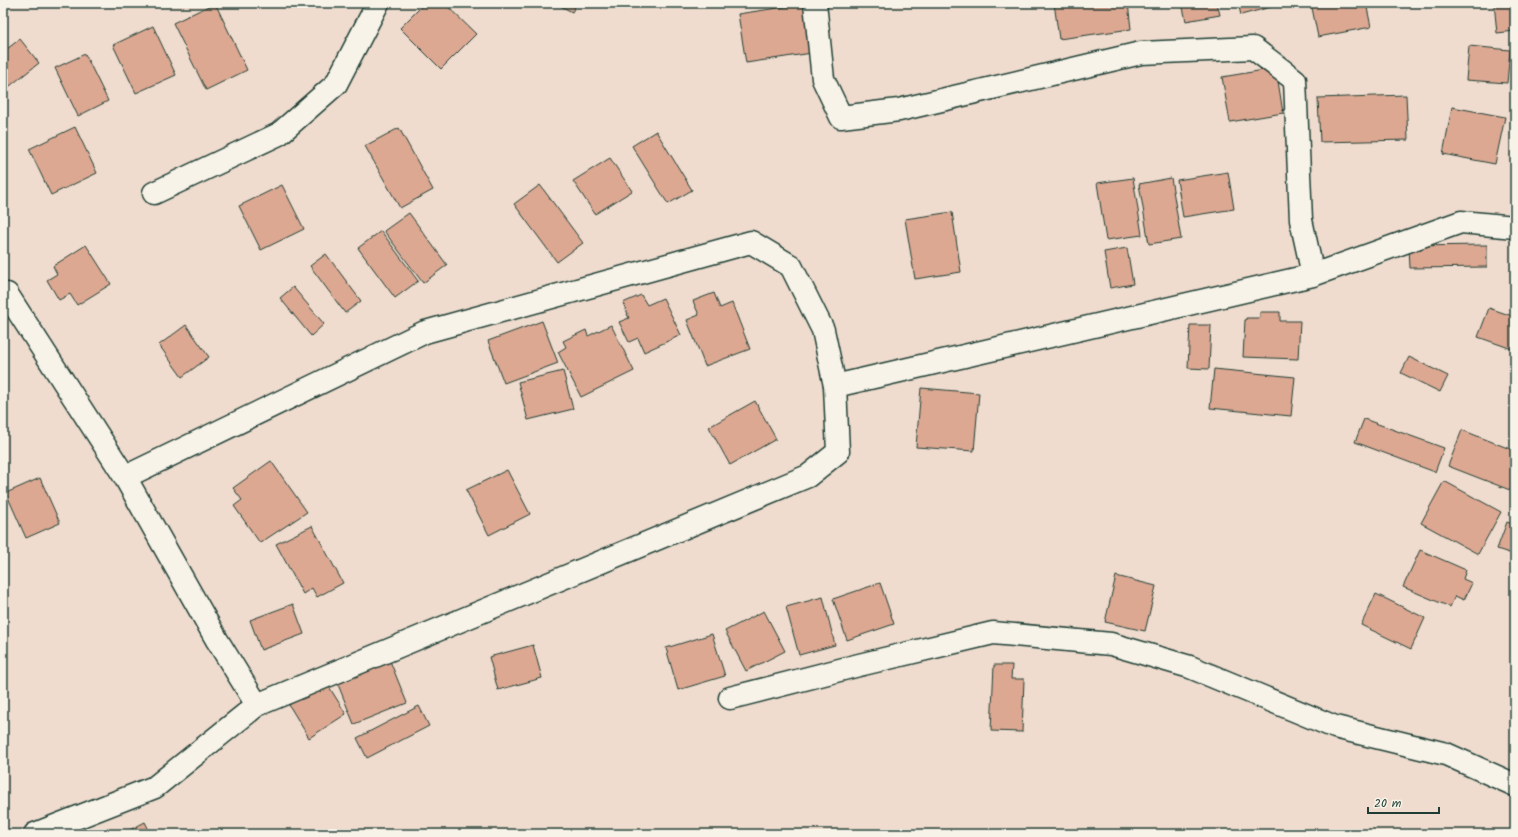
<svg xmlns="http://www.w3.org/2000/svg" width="1518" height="837" viewBox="0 0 1518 837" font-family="Kalam,sans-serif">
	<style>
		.building { fill: #dda892; stroke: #1f3d34 }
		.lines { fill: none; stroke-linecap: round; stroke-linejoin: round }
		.minor-casing { stroke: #1f3d34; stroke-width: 25 }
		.minor { stroke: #f7f3e8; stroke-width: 22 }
	</style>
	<rect width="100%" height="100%" fill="#efdcce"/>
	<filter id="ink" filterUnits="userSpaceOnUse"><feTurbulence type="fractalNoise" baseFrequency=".025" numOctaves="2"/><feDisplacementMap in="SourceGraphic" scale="8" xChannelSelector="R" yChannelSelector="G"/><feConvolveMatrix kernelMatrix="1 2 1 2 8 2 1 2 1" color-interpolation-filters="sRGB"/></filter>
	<g filter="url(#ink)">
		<path class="building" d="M215,3L247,70L206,90L173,23Z
			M425,3H444L476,34L441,69L400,28Z
			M555,3H577L572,12Z
			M1054,3H1128L1131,29L1059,39Z
			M1182,3H1217L1220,15L1186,21Z
			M1238,3H1277L1278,5L1241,15Z
			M1311,3H1366L1371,27L1318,37Z
			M1494,3H1515V31L1497,33Z
			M804,4L812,53L746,63L738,14Z
			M153,26L176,75L136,93L113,45Z
			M20,39L39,63L6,89L3,85V52Z
			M1469,46L1510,50L1507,83L1466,80Z
			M85,54L108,101L78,116L55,68Z
			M1276,68L1283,113L1230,122L1222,77Z
			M1406,95L1408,140L1320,142L1318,98Z
			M1452,107L1505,117L1495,164L1443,154Z
			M75,127L97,173L51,195L29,149Z
			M399,128L433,190L400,208L365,146Z
			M656,131L692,190L668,204L632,146Z
			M610,158L632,191L595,214L573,181Z
			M1228,172L1234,209L1183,217L1177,180Z
			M1133,178L1142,235L1106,240L1097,183Z
			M1171,178L1181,239L1149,244L1139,184Z
			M282,185L304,229L261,250L239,206Z
			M540,185L583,243L557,262L514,204Z
			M952,212L961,272L915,279L905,219Z
			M409,213L447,265L423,283L384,231Z
			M381,231L418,281L395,298L358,248Z
			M86,245L111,284L77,305L70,294L59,300L47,280L57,274L53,266Z
			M1487,245V267L1410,268L1409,246Z
			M1127,248L1133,284L1110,288L1104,252Z
			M326,254L361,301L345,313L310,266Z
			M293,287L324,324L311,336L280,298Z
			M714,293L720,308L732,303L750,349L705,366L687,320L699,315L693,301Z
			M641,295L647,305L663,298L681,335L644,352L638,338L629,342L619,322L629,318L627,314H628L623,303Z
			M1489,308L1515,317V350L1478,337Z
			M1260,312H1280V321H1300L1298,359L1243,357L1245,320H1246V318H1260Z
			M542,321L558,363L504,383L488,341Z
			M186,325L209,357L182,377L159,345Z
			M611,325L634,371L581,397L558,352L566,347L563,341L586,330L588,336Z
			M1190,325H1211L1209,369L1188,368Z
			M1409,357L1448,376L1440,392L1401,373Z
			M1214,369L1295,377L1291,416L1210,408Z
			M563,371L573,409L528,420L518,382Z
			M921,388L979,393L974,451L916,447Z
			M755,401L776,439L730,465L709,427Z
			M1364,419L1444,448L1435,472L1355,442Z
			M1462,430L1515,451V492L1448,466Z
			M271,461L307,512L260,543L234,506L242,500L233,488Z
			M507,470L530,514L489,535L466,490Z
			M40,478L60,523L26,538L6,493Z
			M1444,481L1501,512L1478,554L1421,523Z
			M1507,522L1515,525V555L1497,549Z
			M312,526L343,583L317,597L312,588L303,594L276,544Z
			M1420,550L1466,570L1463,579L1472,583L1464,600L1455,596L1450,607L1403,587Z
			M1116,576L1156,586L1145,631L1105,622Z
			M880,583L894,624L847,640L833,599Z
			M1376,594L1425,618L1411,649L1361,625Z
			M823,597L835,645L799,655L786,607Z
			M293,604L304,634L261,650L250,620Z
			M764,611L785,651L746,671L725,631Z
			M712,634L725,676L678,690L666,648Z
			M533,645L542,678L498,690L489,657Z
			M390,661L407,703L354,724L337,682Z
			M994,665H1012L1011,679H1024L1022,732L991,731Z
			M326,682L346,714L309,738L289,705Z
			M419,706L429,726L367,758L357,738Z
			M145,822L151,834H122Z"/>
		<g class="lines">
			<defs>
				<path id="minor" d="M815,3L823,79L841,117L899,110L1141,53L1253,48L1295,80L1301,220L1313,275
					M154,193L279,134L336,84L378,3
					M7,294L125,477L217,640L257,705L808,476L838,452L835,386
					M125,477L425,332L751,242L791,266L823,330L835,386L1313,275L1461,222L1515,227
					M730,698L859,665L993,633L1111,644L1190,667L1335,727L1446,754L1515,785
					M35,834L155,787L257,705"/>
			</defs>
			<use href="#minor" class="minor-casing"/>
			<use href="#minor" class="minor"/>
		</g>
	</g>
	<rect width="1518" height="837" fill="none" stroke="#f7f3e8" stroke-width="16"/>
	<rect x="8" y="8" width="1502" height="821" fill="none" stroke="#1f3d34" stroke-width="1.5" filter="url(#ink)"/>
	<path d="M1368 807v6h71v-6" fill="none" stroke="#1f3d34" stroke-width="2"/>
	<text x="1374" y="807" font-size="12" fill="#1f3d34" stroke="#f7f3e8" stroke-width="3" paint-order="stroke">20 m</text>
</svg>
